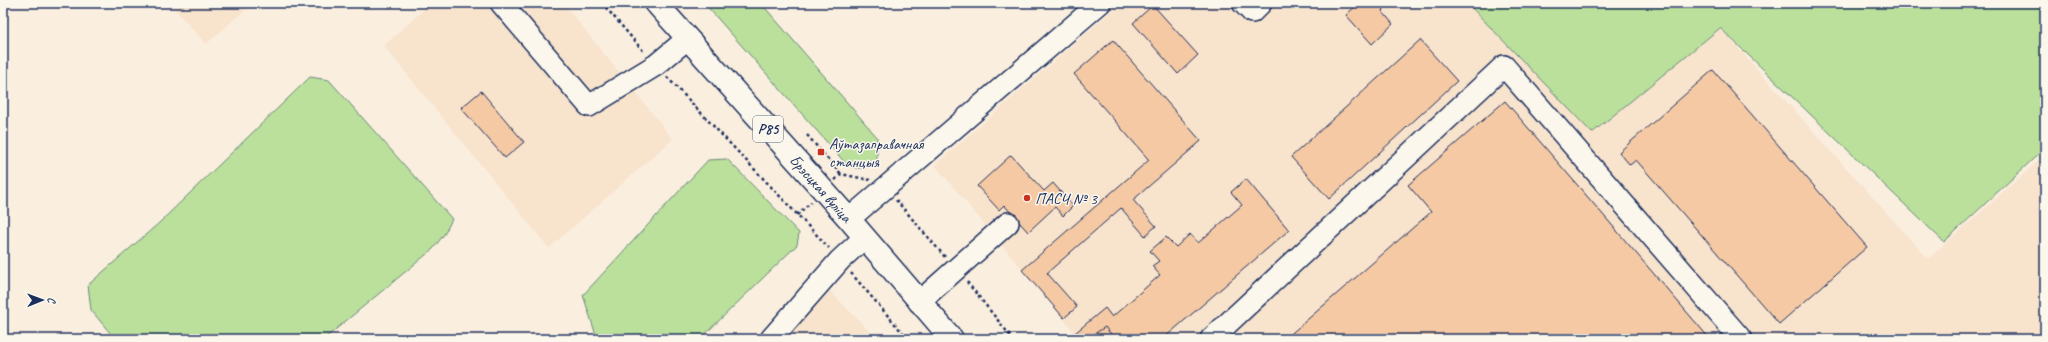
<svg xmlns="http://www.w3.org/2000/svg" width="2048" height="342" viewBox="0 0 2048 342" font-family="Caveat,sans-serif">
	<style>
		.built { fill: #f8e3cd }
		.green { fill: #bae09b; stroke: #6a887c }
		.building { fill: #f5c9a4; stroke: #1b2f5e }
		.lines { fill: none; stroke-linecap: round; stroke-linejoin: round }
		.minor-casing { stroke: #1b2f5e; stroke-width: 24 }
		.major-casing { stroke: #1b2f5e; stroke-width: 25 }
		.path { stroke: #1b2f5e; stroke-width: 2.5; stroke-dasharray: 3 3; stroke-linecap: butt }
		.minor { stroke: #fbf7ec; stroke-width: 21 }
		.major { stroke: #fbf7ec; stroke-width: 22 }
		.poi-dot { fill: #c8321e; stroke: #fbf7ec; stroke-width: 1.5 }
		.labels { text-anchor: middle; stroke-width: 3; stroke-linejoin: round; paint-order: stroke }
		.shield { fill: #fbf7ec; stroke: #5e6b89; stroke-width: 1 }
		.shield-label { font-size: 15px; font-weight: bold; fill: #1b2f5e }
		.poi-label { font-size: 16px; fill: #1b2f5e; stroke: #fbf7ec; text-anchor: start }
		.street-label { font-size: 16px; fill: #1b2f5e; stroke: #fbf7ec }
	</style>
	<rect width="100%" height="100%" fill="#faeede"/>
	<filter id="ink" filterUnits="userSpaceOnUse"><feTurbulence type="fractalNoise" baseFrequency=".025" numOctaves="2"/><feDisplacementMap in="SourceGraphic" scale="8" xChannelSelector="R" yChannelSelector="G"/><feConvolveMatrix kernelMatrix="1 2 1 2 8 2 1 2 1" color-interpolation-filters="sRGB"/></filter>
	<g filter="url(#ink)">
		<path class="built" d="M169,3H253L206,44Z
			M431,3H563L673,139L549,248L384,46Z
			M1121,3H1467L1592,133L1720,28L1928,259L2045,155V339H1080L935,165Z
			M816,277L877,339H758Z"/>
		<path class="green" d="M704,3H761L877,137V160C868,170 858,170 847,165Z
			M1467,3H2045V148L1944,242L1720,28L1592,133Z
			M310,77L329,80L452,219L445,233L433,249L324,339H115L91,310L88,285L159,223Z
			M727,159L799,233L797,245L700,339H589L596,335L583,295L708,160Z"/>
		<path class="building" d="M1359,3H1390L1382,11L1393,24L1372,44L1346,15Z
			M1153,5L1198,55L1178,74L1133,23Z
			M1113,40L1201,141L1133,200L1156,226L1145,236L1121,208L1047,273L1077,307L1064,318L1022,270L1149,160L1074,74Z
			M1420,40L1457,81L1329,199L1291,157Z
			M1713,70L1867,247L1779,324L1636,160L1630,165L1619,152Z
			M481,91L524,142L505,158L461,108Z
			M1505,101L1710,339H1285L1431,212L1408,185Z
			M1011,155L1044,191L1053,183L1073,206L1063,216L1055,207L1028,232L1004,205L999,210L977,186Z
			M1246,179L1289,230L1163,339H1080L1075,333L1105,308L1112,317L1160,275L1152,266L1159,261L1150,251L1166,237L1176,247L1190,234L1198,243L1242,205L1231,192Z
			M1105,327L1115,339H1094L1091,336Z"/>
		<g class="lines">
			<defs>
				<path id="minor" d="M501,3L589,106L656,65L687,39
					M1243,3L1252,12L1261,3
					M849,219L1100,3
					M919,302L1008,223
					M771,339L840,260L864,238
					M1211,339L1504,66L1741,339"/>
				<g id="major">
					<path id="s1" d="M656,3L849,219L952,339"/>
				</g>
			</defs>
			<use href="#minor" class="minor-casing"/>
			<use href="#major" class="major-casing"/>
			<path class="path" d="M602,3L645,53
				M667,77L829,248
				M807,135L841,174
				M835,180L841,174L870,180
				M896,200L945,257
				M797,215L811,202
				M851,273L908,339
				M967,282L1013,339"/>
			<use href="#minor" class="minor"/>
			<use href="#major" class="major"/>
		</g>
	</g>
	<g class="poi-dot">
		<rect x="817" y="148" width="8" height="8" rx="2"/>
		<circle cx="1027" cy="198" r="4"/>
	</g>
	<g class="labels">
		<rect class="shield" x="753" y="116" width="30" height="26" rx="3"/>
		<g class="shield-label">
			<text x="768" y="134">Р85</text>
		</g>
		<g class="poi-label">
			<text x="829" y="149">Аўтазаправачная<tspan x="829" dy="18">станцыя</tspan></text>
			<text x="1035" y="204">ПАСЧ № 3</text>
		</g>
		<g class="street-label">
			<text dy="6" stroke="none"><textPath href="#s1" startOffset="248">Брэсцкая вуліца</textPath></text>
		</g>
	</g>
	<rect width="2048" height="342" fill="none" stroke="#fbf7ec" stroke-width="16"/>
	<rect x="8" y="8" width="2032" height="326" fill="none" stroke="#1b2f5e" stroke-width="1.5" filter="url(#ink)"/>
	<g transform="translate(42 300) rotate(89)" stroke="#fbf7ec" stroke-width="3" paint-order="stroke">
	<path d="M0-3L7 15L0 10L-7 15Z" fill="#1b2f5e"/>
	<text y="-6" font-size="11" font-weight="bold" text-anchor="middle" fill="#1b2f5e">С</text>
	</g>
</svg>
